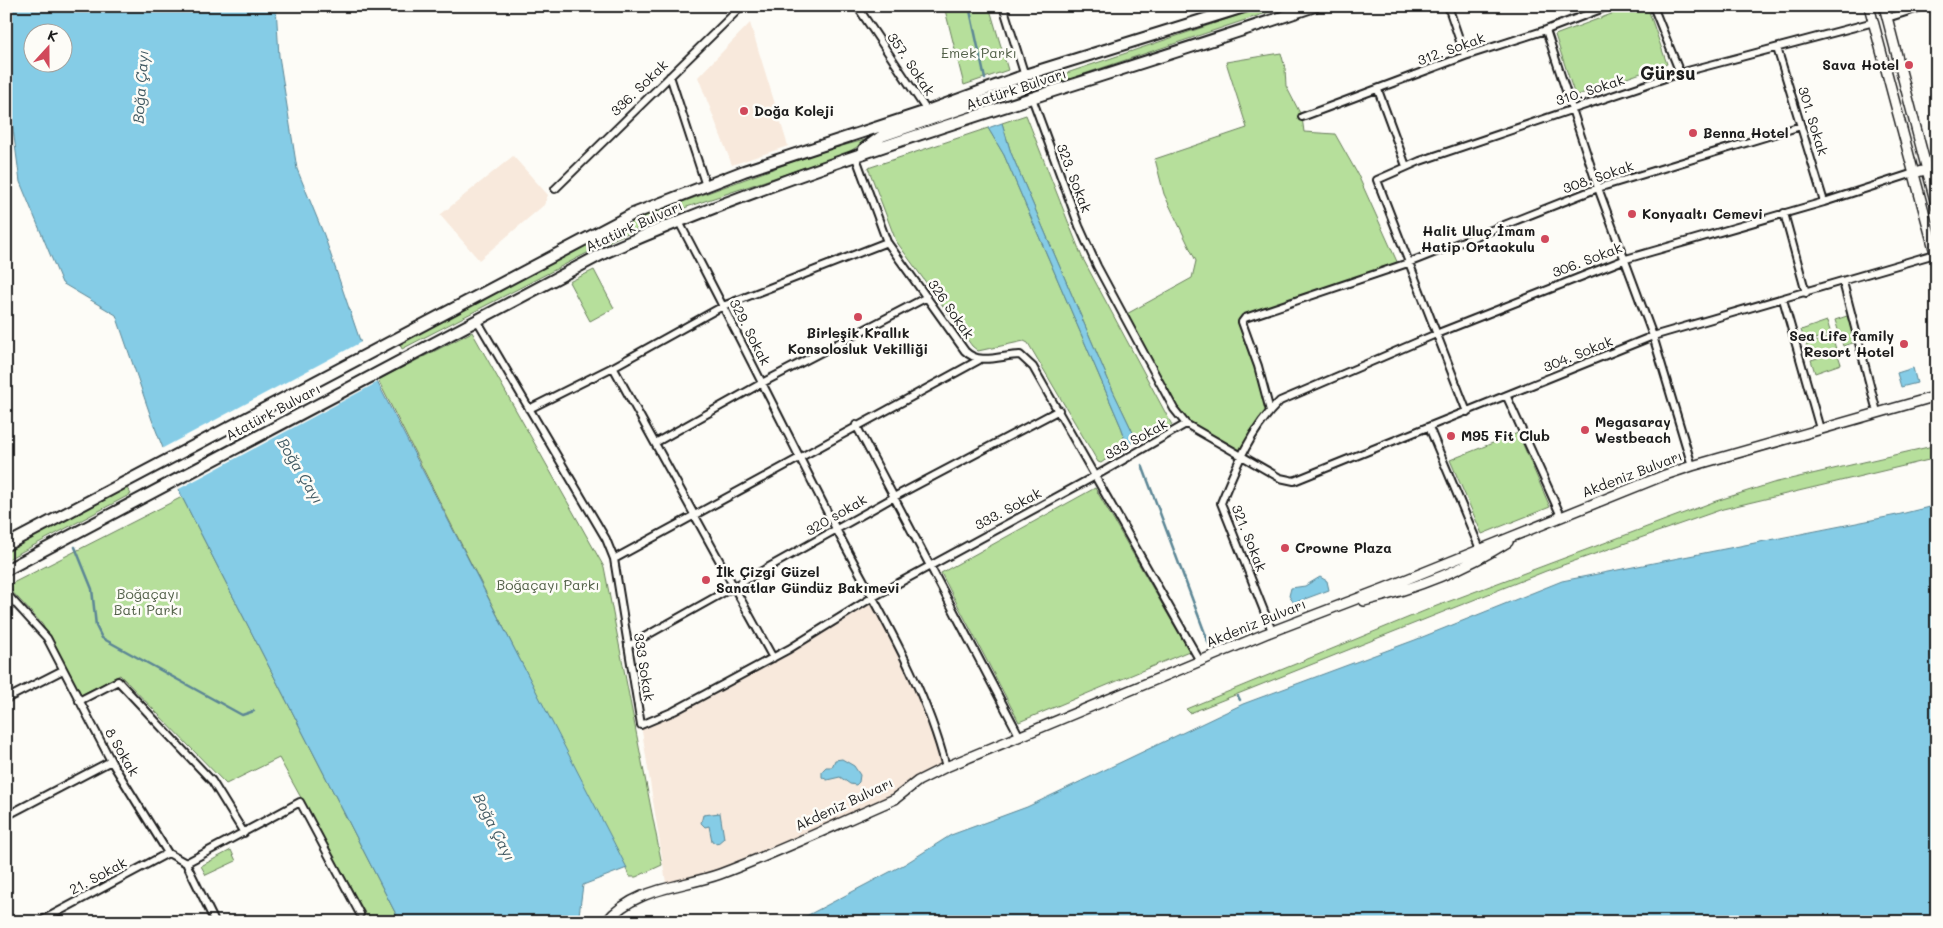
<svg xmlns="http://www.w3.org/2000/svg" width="1943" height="928" viewBox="0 0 1943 928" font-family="Mali,sans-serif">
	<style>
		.built { fill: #f8e9dc }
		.green { fill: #b6df9b; stroke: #697e5c }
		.water { fill: #85cce6; stroke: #5b8695; fill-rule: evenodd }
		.pier { fill: #fdfcf7 }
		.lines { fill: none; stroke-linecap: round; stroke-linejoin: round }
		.stream { stroke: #5b8695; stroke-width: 2.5 }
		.minor-casing { stroke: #1c1c1c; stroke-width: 10 }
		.secondary-casing { stroke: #1c1c1c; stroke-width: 12 }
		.primary-casing { stroke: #1c1c1c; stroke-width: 14 }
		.minor { stroke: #fdfcf7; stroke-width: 6 }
		.secondary { stroke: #fdfcf7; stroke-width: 9 }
		.primary { stroke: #fdfcf7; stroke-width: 10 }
		.poi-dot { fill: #d1495b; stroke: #fdfcf7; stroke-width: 2 }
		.labels { text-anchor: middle; stroke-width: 5; stroke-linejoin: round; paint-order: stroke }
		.street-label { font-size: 14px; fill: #1c1c1c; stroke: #fdfcf7 }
		.park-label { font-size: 14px; fill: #526048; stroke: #fdfcf7 }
		.poi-label { font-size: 14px; font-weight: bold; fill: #1c1c1c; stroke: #fdfcf7; text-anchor: start }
		.water-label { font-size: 15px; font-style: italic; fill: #415a63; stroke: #fdfcf7 }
		.district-label { font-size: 19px; font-weight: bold; fill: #1c1c1c; stroke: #fdfcf7 }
	</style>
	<rect width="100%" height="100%" fill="#fdfcf7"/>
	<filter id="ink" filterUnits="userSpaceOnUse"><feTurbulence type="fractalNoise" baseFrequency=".02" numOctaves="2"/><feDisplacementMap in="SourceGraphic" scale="10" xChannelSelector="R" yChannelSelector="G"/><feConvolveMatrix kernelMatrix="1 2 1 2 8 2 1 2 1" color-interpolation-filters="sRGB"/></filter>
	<g filter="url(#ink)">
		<path class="built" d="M750,23L788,146L732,165L698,77Z
			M513,156L548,195L544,205L479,260L440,215Z
			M873,597L898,643L946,767L895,799L719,874L667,889L641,725L789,649Z"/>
		<path class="green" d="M944,6H989L1008,70L964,85Z
			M1266,6H1287L1048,86L1046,80Z
			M1633,6H1647L1667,64L1575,96L1555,35Z
			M1281,53L1285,68L1286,86L1302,117L1304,132L1335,134L1357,173L1399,266L1245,318L1242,323L1270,411L1240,455L1186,424L1123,316L1192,278L1196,261L1164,194L1155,159L1247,128L1226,62Z
			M1026,115L1082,257L1172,425L1144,440L1137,441L1113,391L1011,153L1002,123Z
			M988,128L1004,155L1122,429L1126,445L1101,463L1098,462L1028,343L1024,341L978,351L972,346L896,241L869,170L868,168Z
			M872,138L845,154L687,207L614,239L402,349L399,342L452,312L634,220L816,153Z
			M594,270L614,308L590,321L569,282Z
			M1847,316L1856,342L1843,346L1835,320Z
			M1827,321L1831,334L1805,342L1801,330Z
			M472,332L604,567L662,865L636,877H630L378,380Z
			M1832,336L1836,349L1810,357L1806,345Z
			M1837,352L1841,364L1815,373L1811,360Z
			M1518,433L1550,507L1482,534L1450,460Z
			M1937,445V458L1723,509L1546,571L1190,713L1186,709L1434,607L1716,501L1773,483Z
			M126,487L131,494L6,560V551Z
			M1095,488L1189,651L1019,722L941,573Z
			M182,497L400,922H370L279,758L226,784L120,675L81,695L42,624L7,586Z
			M231,850L236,861L206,875L201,866Z"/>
		<path class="water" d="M6,6H276L279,56L297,169L324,235L368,364L627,868L583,885L579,915L582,922H400L182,497L152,420L116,315L62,283L20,182L6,76ZM32,32H62V62H32Z
			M1002,123L1011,153L1113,391L1137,441L1126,445L1122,429L1004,155L988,128Z
			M1913,368L1917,383L1901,387L1897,373Z
			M1937,505V922H795L905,864L951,835L1027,807L1243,704L1415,640L1562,581L1897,515Z
			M1320,577L1327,581L1329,590L1294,603L1289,596L1291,588L1305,586Z
			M842,759L854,766L860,775L859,782L856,785L850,784L840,777L827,780L822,777V771L826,767H832L835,760Z
			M720,813L724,838L717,844L712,841L709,826L705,827L701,823L703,815Z"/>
		<path class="pier" d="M363,341L380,381L177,490L161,449Z"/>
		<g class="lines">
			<path class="stream" d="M969,6L985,79
				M1142,465L1209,644
				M75,547L92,589L96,626L102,638L242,715L254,711
				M1238,696L1240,700"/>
			<defs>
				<path id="minor" d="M857,6L927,111
					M1003,6L1025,76
					M1448,6L1465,56
					M1653,6L1680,73
					M1887,18L1925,6
					M1546,30L1598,188L1653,336L1692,466
					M1777,48L1824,202
					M670,76L706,186
					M1378,90L1406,166
					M1032,98L1079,226L1097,266L1174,409L1186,424L1280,478L1294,481L1653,336L1935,254
					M1302,117L1465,56L1546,30L1609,6
					M855,155L887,242L965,351C980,366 1001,355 1020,355L1033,367L1200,661
					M555,189L742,6
					M1784,213L1806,293
					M678,220C732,322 783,425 835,527C876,606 924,681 946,767
					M1843,282L1877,412
					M1783,299L1820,429
					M477,320L606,539L614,559L641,725L674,711L789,649L873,597L1097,475L1186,424
					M613,367L773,658
					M1507,397L1561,516
					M529,409L613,367L723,306L887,242
					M1270,411L1258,366L1242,322L1245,318L1408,263L1598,188L1801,126
					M1467,412L1377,180L1420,161L1680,73L1874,22
					M856,425L1020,737
					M1429,427L1480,549
					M655,443L762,383L927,297
					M614,559L979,360
					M6,593L47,638L111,761L168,853L186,863L215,922
					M1272,631L1221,503C1236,466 1251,429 1280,401L1436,334L1626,259L1824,202L1914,173
					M628,646L894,497L1059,410
					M6,699L63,670
					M79,701L118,681L212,781L244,833
					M6,816L111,761
					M186,863L300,802L360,914
					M39,922L168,853"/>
				<path id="secondary" d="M1869,6L1937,260
					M1884,6L1937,208
					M1914,173L1937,167
					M1364,601C1414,589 1465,569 1508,542
					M606,922C635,887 681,888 720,874C779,852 837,824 895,799L918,781L946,767L1265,634L1385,588L1665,475L1692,466L1937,396"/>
				<path id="primary" d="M864,149L882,136L1028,86
					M6,545L633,214L744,171L927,111L1028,74L1247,6
					M6,570L604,253C834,152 1078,87 1315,6"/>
			</defs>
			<use href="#minor" class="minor-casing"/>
			<use href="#secondary" class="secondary-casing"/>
			<use href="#primary" class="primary-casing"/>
			<use href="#minor" class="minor"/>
			<use href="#secondary" class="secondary"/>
			<use href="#primary" class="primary"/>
		</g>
	</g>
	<g class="poi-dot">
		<circle cx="1909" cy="65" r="5"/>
		<circle cx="744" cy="111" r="5"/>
		<circle cx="1693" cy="133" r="5"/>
		<circle cx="1632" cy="214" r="5"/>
		<circle cx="1545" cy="239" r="5"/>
		<circle cx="858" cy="317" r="5"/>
		<circle cx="1904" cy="344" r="5"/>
		<circle cx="1585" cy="430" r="5"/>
		<circle cx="1451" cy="436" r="5"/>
		<circle cx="1285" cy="548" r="5"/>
		<circle cx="706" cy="580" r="5"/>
	</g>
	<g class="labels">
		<g class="street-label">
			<text transform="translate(1451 49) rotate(-20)" y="5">312. Sokak</text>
			<text transform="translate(911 64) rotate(56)" y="5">357. Sokak</text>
			<text transform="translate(639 88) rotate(-44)" y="5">336. Sokak</text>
			<text transform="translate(1016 89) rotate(-18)" y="5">Atatürk Bulvarı</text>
			<text transform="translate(1590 90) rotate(-18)" y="5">310. Sokak</text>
			<text transform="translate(1813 121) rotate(73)" y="5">301. Sokak</text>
			<text transform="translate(1598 177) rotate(-19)" y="5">308. Sokak</text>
			<text transform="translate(1074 178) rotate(69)" y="5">323. Sokak</text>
			<text transform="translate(634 226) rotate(-24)" y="5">Atatürk Bulvarı</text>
			<text transform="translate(1587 260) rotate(-21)" y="5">306. Sokak</text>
			<text transform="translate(951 309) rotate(55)" y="5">326 Sokak</text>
			<text transform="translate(750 332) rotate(63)" y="5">329. Sokak</text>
			<text transform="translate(1578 354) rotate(-22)" y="5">304. Sokak</text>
			<text transform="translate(273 412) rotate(-28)" y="5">Atatürk Bulvarı</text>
			<text transform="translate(1136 439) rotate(-29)" y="5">333 Sokak</text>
			<text transform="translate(1632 474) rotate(-21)" y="5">Akdeniz Bulvarı</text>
			<text transform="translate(1008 509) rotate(-28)" y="5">333. Sokak</text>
			<text transform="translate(836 515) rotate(-30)" y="5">320 sokak</text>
			<text transform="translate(1249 538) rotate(68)" y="5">321. Sokak</text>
			<text transform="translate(1256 623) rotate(-22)" y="5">Akdeniz Bulvarı</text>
			<text transform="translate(644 667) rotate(81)" y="5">333 Sokak</text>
			<text transform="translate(122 752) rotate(60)" y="5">8 Sokak</text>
			<text transform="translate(844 804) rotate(-25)" y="5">Akdeniz Bulvarı</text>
			<text transform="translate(98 876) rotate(-28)" y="5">21. Sokak</text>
		</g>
		<g class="park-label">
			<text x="979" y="58">Emek Parkı</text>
			<text x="548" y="590">Boğaçayı Parkı</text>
			<text x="148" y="599">Boğaçayı<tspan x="148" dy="16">Batı Parkı</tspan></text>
		</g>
		<g class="poi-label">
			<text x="1899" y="70" text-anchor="end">Sava Hotel</text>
			<text x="754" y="116">Doğa Koleji</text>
			<text x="1703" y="138">Benna Hotel</text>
			<text x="1642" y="219">Konyaaltı Cemevi</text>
			<text x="1535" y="236" text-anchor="end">Halit Uluç İmam<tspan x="1535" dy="16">Hatip Ortaokulu</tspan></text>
			<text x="858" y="338" text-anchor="middle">Birleşik Krallık<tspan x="858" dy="16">Konsolosluk Vekilliği</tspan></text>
			<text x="1894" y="341" text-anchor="end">Sea Life family<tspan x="1894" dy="16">Resort Hotel</tspan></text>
			<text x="1595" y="427">Megasaray<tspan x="1595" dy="16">Westbeach</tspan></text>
			<text x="1461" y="441">M95 Fit Club</text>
			<text x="1295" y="553">Crowne Plaza</text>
			<text x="716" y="577">İlk Çizgi Güzel<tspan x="716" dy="16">Sanatlar Gündüz Bakımevi</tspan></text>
		</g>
		<g class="water-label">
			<text transform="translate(141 87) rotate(-86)" y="5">Boğa Çayı</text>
			<text transform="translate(300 471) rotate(59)" y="5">Boğa Çayı</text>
			<text transform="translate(494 827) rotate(63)" y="5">Boğa Çayı</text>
		</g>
		<g class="district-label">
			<text x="1668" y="80">Gürsu</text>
		</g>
	</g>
	<rect width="1943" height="928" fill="none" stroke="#fdfcf7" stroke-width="25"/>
	<rect x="12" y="12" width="1918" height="903" fill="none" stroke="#1c1c1c" stroke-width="2" filter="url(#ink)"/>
	<g transform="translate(48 48) rotate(21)"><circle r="24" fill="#fdfcf7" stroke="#a3a29f"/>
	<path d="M0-4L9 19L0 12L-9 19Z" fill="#d1495b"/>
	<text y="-8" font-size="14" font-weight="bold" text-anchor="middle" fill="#1c1c1c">K</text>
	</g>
</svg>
